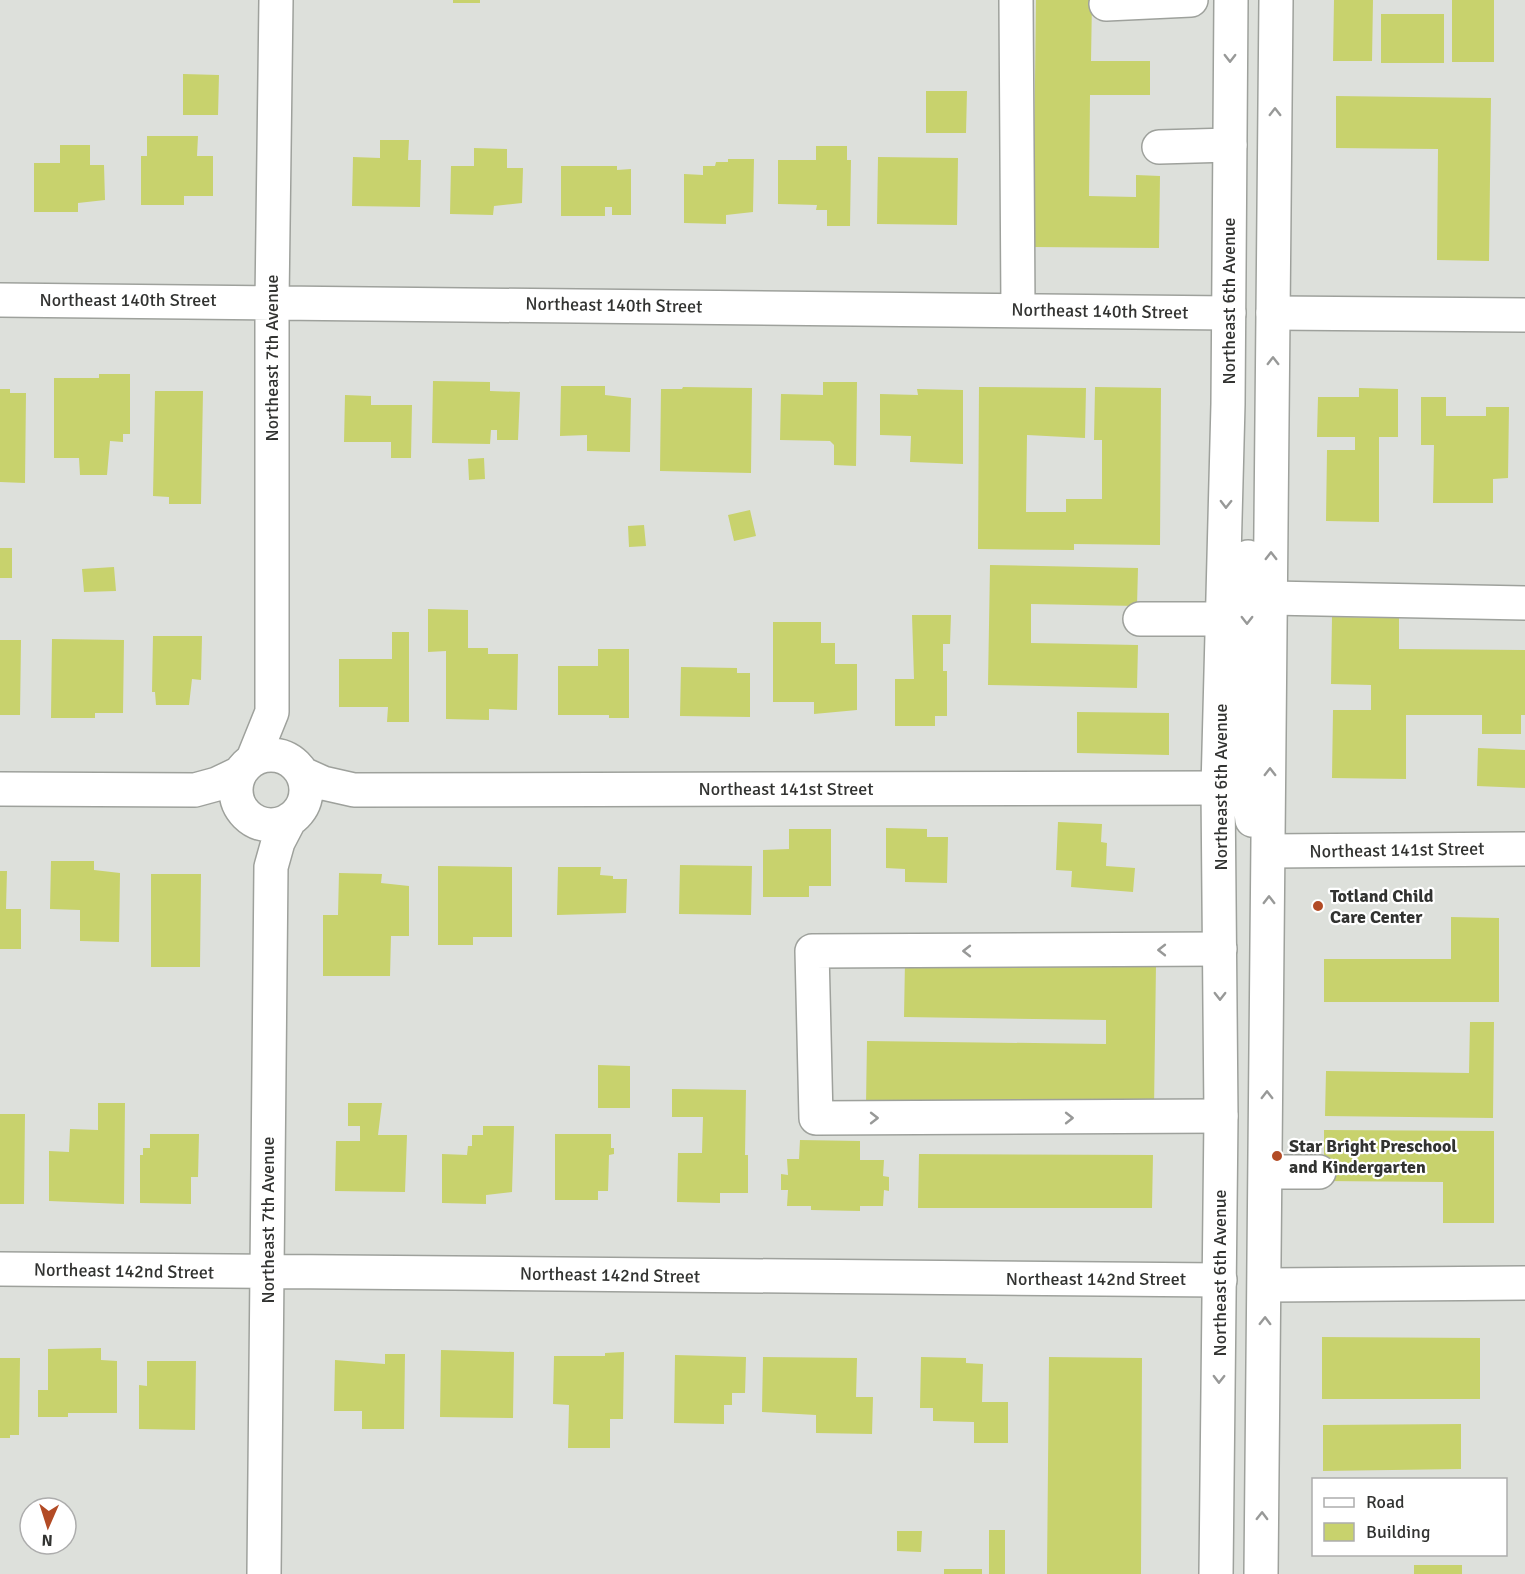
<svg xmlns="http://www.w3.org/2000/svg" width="1525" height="1574" viewBox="0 0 1525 1574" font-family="Signika,sans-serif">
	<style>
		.building { fill: #c8d26d }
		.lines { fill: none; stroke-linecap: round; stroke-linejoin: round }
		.minor-casing { stroke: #9ea19c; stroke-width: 36 }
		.major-casing { stroke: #9ea19c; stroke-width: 36 }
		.minor { stroke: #fff; stroke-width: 33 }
		.major { stroke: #fff; stroke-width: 33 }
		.oneway { stroke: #989998 }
		.poi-dot { fill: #b24b25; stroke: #fff; stroke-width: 2 }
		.labels { text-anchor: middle; stroke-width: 4.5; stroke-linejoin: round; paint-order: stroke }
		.street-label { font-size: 18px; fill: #323331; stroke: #fff }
		.poi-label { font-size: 18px; font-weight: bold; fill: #323331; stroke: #fff; text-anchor: start }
	</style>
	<rect width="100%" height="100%" fill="#dde0db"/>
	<path class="building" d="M453,0H480V3H453Z
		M1036,0H1092L1091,61H1150V95H1090L1089,196L1136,197V175L1160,176L1159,248L1033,247Z
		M1334,0H1373L1372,61H1333Z
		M1452,0H1494V62H1452Z
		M1381,14H1444V63H1381Z
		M183,74L219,75L218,115H183Z
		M926,91H967L966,133H926Z
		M1336,96L1491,98L1489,261L1437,260L1438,149L1336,148Z
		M147,136H198L197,156H213V196H184V205H141V156H147Z
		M380,140H409L408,160H421L420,207L352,206L353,157L380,158Z
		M60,145H90V165H104L105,200L78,203V212H34V163H60Z
		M816,146H847V160H851L850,226H827V210H816L817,205L778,204V160H816Z
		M474,148L507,149V168H523L522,203L494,206L493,215L450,214L451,166H474Z
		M878,157L958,158L957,225L877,224Z
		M728,159H754L753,212L726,215V224L684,223V174L703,175V166H715L716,162H728Z
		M561,166H617V170L631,169V215H612V207H605V216H561Z
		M99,374H130V434H123V442L110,441L107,475H80L79,458H54V378H99Z
		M433,381L490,382V391L520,392L518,440H497V430H491L490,444L432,443Z
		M823,382H857L856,466L834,465V445L830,441L780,440L781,394L823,395Z
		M561,386H605V395L631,398L630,452L587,451V435L560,436Z
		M683,387L752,388L751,473L660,471L661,389H682Z
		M979,387L1086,388L1085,438L1027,435L1026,512H1066V499H1102V440H1094L1095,387L1161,388L1160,545L1074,544V550L978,549Z
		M1359,388L1398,389V437H1379V522L1326,521L1327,450H1355V437H1317L1318,397H1359Z
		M0,389H10V393H26L25,483L0,482Z
		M917,389L963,390V464L910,462L911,436L880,435V394L918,395Z
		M155,391H203L201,504H169V497L153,496Z
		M345,395L371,396V405H412L411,458H391V442H344Z
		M1421,397H1446V416H1486V407H1509L1508,478L1493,479V503H1433L1434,445H1421Z
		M484,458L485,479L469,480L468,459Z
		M750,510L756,536L734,541L728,515Z
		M644,525L646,546L629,547L628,526Z
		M0,548H12V578H0Z
		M990,565L1138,568L1137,606L1031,604V643L1138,645L1137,688L988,685Z
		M114,567L116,591L84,592L82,569Z
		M428,609L468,610V648H488V654H518L517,710L489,709V720L446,719V651L428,652Z
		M912,615H951L950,644H943V671H947V716H935V726H895V679H914Z
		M1332,617L1399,618V649L1525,650V715H1521V734H1482V715H1406V779L1332,778L1333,710H1371V685L1331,684Z
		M773,622H821V643H835V664H857V710L814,714V702H773Z
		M392,632H409V722H387L388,707H339V659H392Z
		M153,636H202L201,680L192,679L189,705H156L155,692H152Z
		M52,639L124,640L123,713H95V718H51Z
		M0,640H21L20,715H0Z
		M598,649H629V718H609V715H558V666H598Z
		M681,667L737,668V673H750V717L680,716Z
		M1077,712L1169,713V755L1077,753Z
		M1478,748L1525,750V788L1477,786Z
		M1058,822L1102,824L1101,842L1107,843L1106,866L1135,868L1133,892L1071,887L1072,871L1056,870Z
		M886,828L927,829V837H948L947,883L905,882V869L886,868Z
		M789,829H831V886H809V897H763V850L789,849Z
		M51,861H94V870L120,873L119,942L80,941V910L50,909Z
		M680,865L752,866L751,915L679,914Z
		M438,866L512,867V937H473V945H438Z
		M558,867H601L600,875L613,876V879H627L626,913L557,915Z
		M0,871H7L6,909H21V949H0Z
		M339,873L382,874L381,883L409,886V936H391L390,976H323V915H338Z
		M151,874H201L200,967H151Z
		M1451,917L1499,918V1002H1324V959H1451Z
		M905,961L1156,965L1154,1109L866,1105L867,1041L1106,1044V1020L904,1017Z
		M1470,1022H1494L1493,1118L1325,1116L1326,1071L1469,1073Z
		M598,1065L630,1066V1108H598Z
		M672,1089L746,1090L745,1155H748V1193H720V1203L677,1202L678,1153H702L703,1117H672Z
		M98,1103H125L124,1204L49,1201V1151L69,1152L70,1129L98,1130Z
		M348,1103H382L378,1135H407L405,1192L335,1191L336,1141H360V1126H348Z
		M0,1114H25L24,1204H0Z
		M483,1126H514L512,1192L486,1195V1204L442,1203V1154L467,1155L468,1146H472V1135H483Z
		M1324,1130L1494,1131V1223H1443V1182L1324,1181Z
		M150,1134H199L198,1177H191V1204L140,1203V1155H143V1148H150Z
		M555,1134H611V1148H614V1154L609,1155L608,1191H598V1200H555Z
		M800,1140L860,1141V1160H884L883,1176L889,1177V1191L884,1190L883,1206H860V1211L811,1210V1206H787L788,1190H781V1174L788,1175L787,1159H799Z
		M919,1154L1153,1155L1152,1208H918Z
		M1322,1337L1480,1338V1399H1322Z
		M101,1348V1360L117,1361V1413H68V1417H38V1390H48V1349Z
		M441,1350L514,1352L513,1418L440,1417Z
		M624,1352L623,1419H610V1448H568L569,1405L553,1404L554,1356H605V1353Z
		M385,1354H405L404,1429H362V1411H334L335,1360L385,1364Z
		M675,1355L746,1357L745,1393H732V1405H724V1424L674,1423Z
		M763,1357L857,1358L856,1397H873L872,1434L816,1433V1415L762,1412Z
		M921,1357L966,1358V1363L983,1364L982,1402H1008V1443H974V1422L933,1421V1408H920Z
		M1049,1357L1142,1358L1141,1574H1047Z
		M0,1358H20L19,1435H10V1438H0Z
		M147,1361H196L195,1430L139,1429V1385L147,1386Z
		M1461,1424V1469L1323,1471V1425Z
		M989,1530H1005V1574H989Z
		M897,1531H922L921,1552L897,1551Z
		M1414,1565H1462V1574H1414Z
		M944,1569H982V1574H944Z"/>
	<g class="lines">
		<defs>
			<path id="minor" d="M1016,0L1018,309
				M1106,4L1191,0
				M1159,147L1230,145
				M0,300L1229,313
				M1273,313L1525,315
				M1271,598L1525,603
				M1140,619H1224
				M236 790a35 35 0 1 1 70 0a35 35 0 1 1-70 0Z
				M253,759L272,712V301L276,0
				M303,774L323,783L354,790L1218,788
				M0,789L195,790L217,784L240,773
				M1269,851L1525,849
				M1220,949L812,951L816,1118L1221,1116
				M1267,1172H1319
				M0,1269L1220,1280
				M1266,1285L1525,1283
				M264,1574L271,867L278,842L290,819"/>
			<path id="major" d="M1248,557L1247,784L1252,820
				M1216,1574L1221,1116L1218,788L1228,404L1231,0
				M1261,1574L1276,0"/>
		</defs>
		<use href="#minor" class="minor-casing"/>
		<use href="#major" class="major-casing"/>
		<use href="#minor" class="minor"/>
		<use href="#major" class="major"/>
	</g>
	<defs><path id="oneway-chevron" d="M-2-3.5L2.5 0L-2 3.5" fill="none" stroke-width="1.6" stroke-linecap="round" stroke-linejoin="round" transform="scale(1.5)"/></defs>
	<g class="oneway">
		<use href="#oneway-chevron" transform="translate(1230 58) rotate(90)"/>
		<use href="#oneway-chevron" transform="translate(1275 112) rotate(-90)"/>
		<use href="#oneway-chevron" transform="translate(1273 361) rotate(-90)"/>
		<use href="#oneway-chevron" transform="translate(1226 504) rotate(91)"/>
		<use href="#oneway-chevron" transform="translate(1271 556) rotate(-90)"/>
		<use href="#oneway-chevron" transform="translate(1247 620) rotate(90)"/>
		<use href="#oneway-chevron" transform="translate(1270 772) rotate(-90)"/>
		<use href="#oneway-chevron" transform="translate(1269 900) rotate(-90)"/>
		<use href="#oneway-chevron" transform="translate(1162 950) rotate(180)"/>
		<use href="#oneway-chevron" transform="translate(967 951) rotate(180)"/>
		<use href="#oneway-chevron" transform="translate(1220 996) rotate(90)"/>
		<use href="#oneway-chevron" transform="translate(1267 1095) rotate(-90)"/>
		<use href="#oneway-chevron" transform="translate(874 1118)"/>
		<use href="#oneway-chevron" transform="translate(1069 1118)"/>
		<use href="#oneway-chevron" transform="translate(1265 1321) rotate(-89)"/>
		<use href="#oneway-chevron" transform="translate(1219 1379) rotate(91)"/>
		<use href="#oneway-chevron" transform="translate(1262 1516) rotate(-89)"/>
	</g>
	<g class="poi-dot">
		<circle cx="1318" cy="906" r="6"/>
		<circle cx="1277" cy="1156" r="6"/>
	</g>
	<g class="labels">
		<g class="street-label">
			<text x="128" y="306">Northeast 140th Street</text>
			<text transform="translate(1229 301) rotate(-90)" y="6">Northeast 6th Avenue</text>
			<text transform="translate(614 305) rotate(1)" y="6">Northeast 140th Street</text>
			<text transform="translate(1100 311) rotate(1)" y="6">Northeast 140th Street</text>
			<text transform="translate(272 358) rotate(-90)" y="6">Northeast 7th Avenue</text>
			<text transform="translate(1221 787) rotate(-90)" y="6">Northeast 6th Avenue</text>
			<text x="786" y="795">Northeast 141st Street</text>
			<text transform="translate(1397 850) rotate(-1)" y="6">Northeast 141st Street</text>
			<text transform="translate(268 1220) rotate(-90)" y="6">Northeast 7th Avenue</text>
			<text transform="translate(124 1271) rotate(1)" y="6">Northeast 142nd Street</text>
			<text transform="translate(1220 1273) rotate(-90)" y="6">Northeast 6th Avenue</text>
			<text transform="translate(610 1275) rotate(1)" y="6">Northeast 142nd Street</text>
			<text x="1096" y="1285">Northeast 142nd Street</text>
		</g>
		<g class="poi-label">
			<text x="1330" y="902">Totland Child<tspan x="1330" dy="21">Care Center</tspan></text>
			<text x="1289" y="1152">Star Bright Preschool<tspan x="1289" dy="21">and Kindergarten</tspan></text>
		</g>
	</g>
	<rect x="1312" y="1478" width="195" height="78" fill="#ffffff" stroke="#adadad" stroke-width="1.5"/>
	<rect x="1324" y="1498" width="30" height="9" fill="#ffffff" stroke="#adadad" stroke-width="1.5"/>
	<text x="1366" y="1508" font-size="18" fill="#323331">Road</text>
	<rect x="1324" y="1523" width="30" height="18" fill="#c8d26d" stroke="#adadad" stroke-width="1.5"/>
	<text x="1366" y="1538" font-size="18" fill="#323331">Building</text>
	<g transform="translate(48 1526) rotate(183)"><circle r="28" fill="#ffffff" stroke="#adadad" stroke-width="1.5"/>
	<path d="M0-4.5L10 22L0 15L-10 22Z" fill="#b24b25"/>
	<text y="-9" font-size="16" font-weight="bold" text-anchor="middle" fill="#323331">N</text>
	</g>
</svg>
